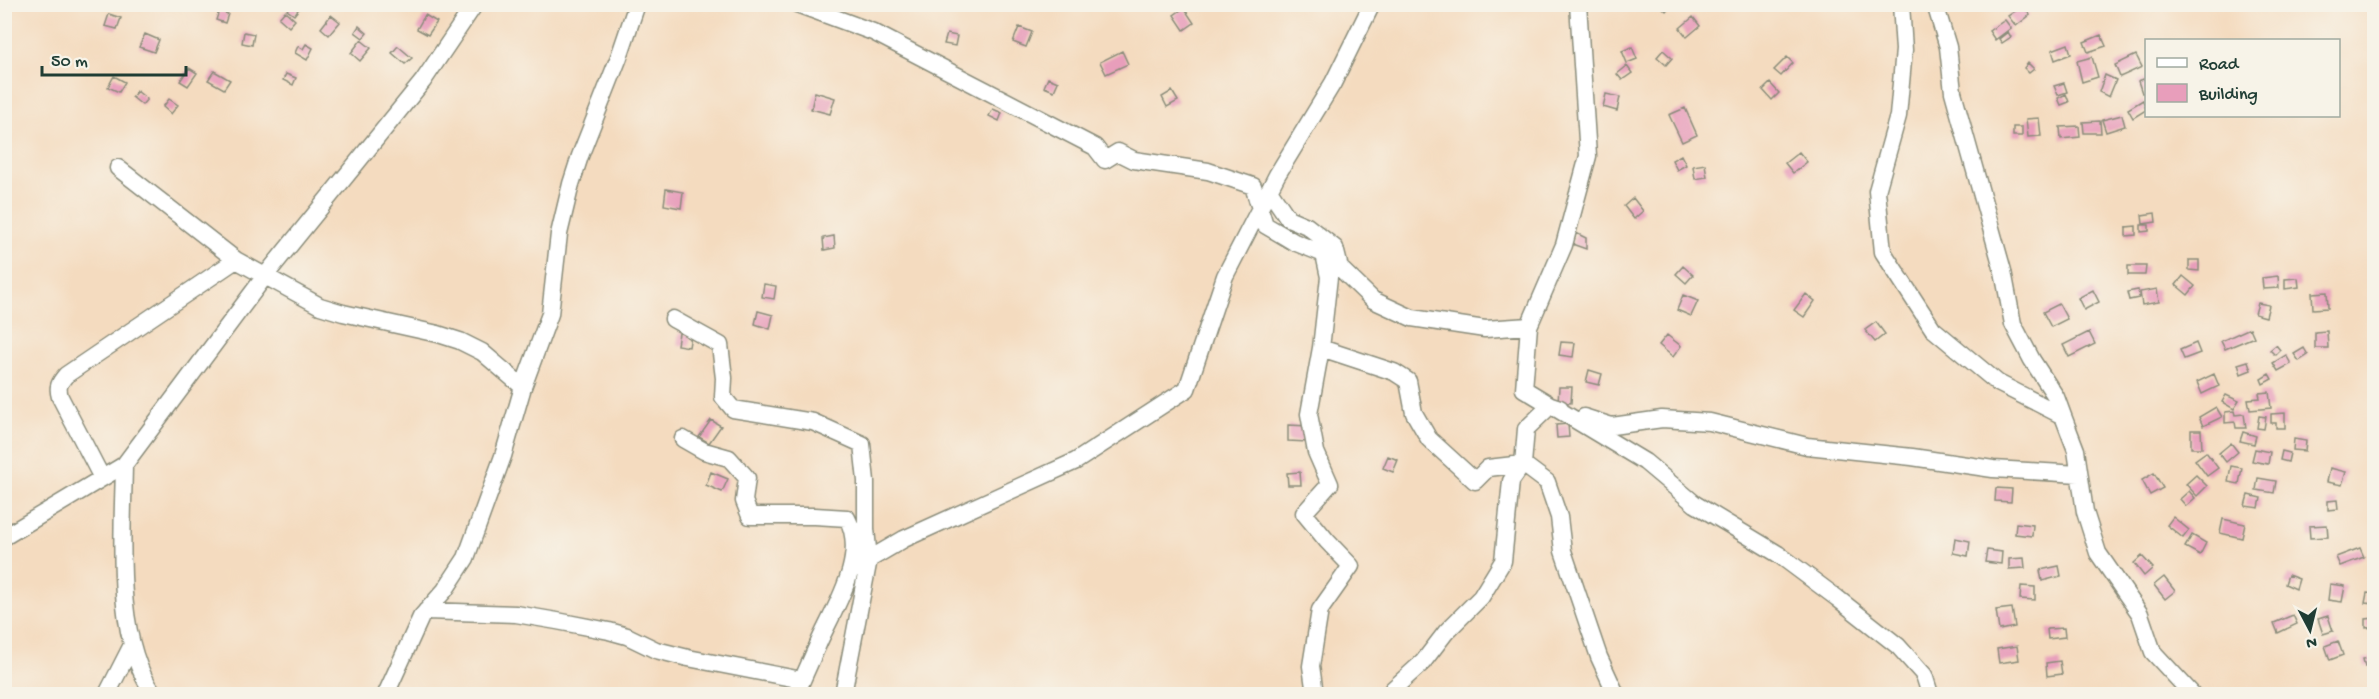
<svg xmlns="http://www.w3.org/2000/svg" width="2379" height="699" viewBox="0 0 2379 699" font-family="'Gochi Hand',sans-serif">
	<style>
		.building { fill: #e89ebb }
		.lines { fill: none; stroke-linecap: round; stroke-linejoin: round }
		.street-casing { stroke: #8a8c7a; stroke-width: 19 }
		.street { stroke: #fff; stroke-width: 16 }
	</style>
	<rect width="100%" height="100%" fill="#f7f3e8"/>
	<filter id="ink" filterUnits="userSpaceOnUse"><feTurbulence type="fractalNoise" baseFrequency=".0167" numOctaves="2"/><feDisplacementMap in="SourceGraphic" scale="12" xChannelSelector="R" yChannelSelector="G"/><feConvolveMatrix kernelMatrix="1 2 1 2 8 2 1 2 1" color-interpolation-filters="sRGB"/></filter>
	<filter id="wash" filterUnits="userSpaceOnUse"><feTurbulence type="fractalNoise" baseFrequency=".008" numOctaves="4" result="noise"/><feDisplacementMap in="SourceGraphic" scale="24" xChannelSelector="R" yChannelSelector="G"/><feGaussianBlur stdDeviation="1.35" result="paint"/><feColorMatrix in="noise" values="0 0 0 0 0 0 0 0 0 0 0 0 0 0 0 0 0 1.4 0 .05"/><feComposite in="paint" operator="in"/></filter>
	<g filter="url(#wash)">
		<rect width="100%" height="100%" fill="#f4dbbf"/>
		<g id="blocks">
			<path class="building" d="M291,4L301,6L294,15L287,10Z
				M1659,4H1672L1666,11Z
				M2023,6L2030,15L2016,26L2008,16Z
				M1184,8L1194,23L1184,30L1174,15Z
				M219,11L228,14L225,23L216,20Z
				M285,11L295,20L289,27L279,18Z
				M109,14L121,18L117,29L105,26Z
				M331,15L340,22L329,35L321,28Z
				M425,15L437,22L428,35L417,29Z
				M1693,17L1700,26L1687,37L1680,28Z
				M2005,20L2011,28L1995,40L1989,31Z
				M359,26L367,33L363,38L355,32Z
				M1019,27L1032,32L1026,47L1013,42Z
				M244,32L254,34L252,45L242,43Z
				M2008,32L2011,37L2002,43L1999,39Z
				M145,34L159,40L154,52L139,47Z
				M947,34L957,36L955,46L944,44Z
				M2101,35L2106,46L2088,52L2084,42Z
				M361,40L371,48L360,61L351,53Z
				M306,44L313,48L307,60L295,53L298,46L303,49Z
				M2068,44L2071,54L2055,60L2052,50Z
				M398,46L412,58L405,64L392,53Z
				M1632,47L1637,59L1627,63L1622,51Z
				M1663,50L1672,58L1666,65L1657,57Z
				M1122,51L1128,64L1106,74L1100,62Z
				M2136,55L2142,67L2120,77L2115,65Z
				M1787,57L1793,63L1781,76L1774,70Z
				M2092,57L2098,77L2082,82L2077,61Z
				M2028,63L2034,69L2029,73L2024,68Z
				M1627,66L1632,73L1622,80L1617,74Z
				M189,68L197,73L188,86L180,81Z
				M214,71L230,80L224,89L208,80Z
				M286,74L296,78L293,85L283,80Z
				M2105,75L2116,80L2109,97L2099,92Z
				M114,76L125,82L119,92L108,87Z
				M1048,78L1058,82L1054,91L1044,87Z
				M2146,78V92L2142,93L2138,81Z
				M1770,83L1779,93L1772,100L1763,90Z
				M2064,83L2067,92L2058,95L2054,86Z
				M137,91L147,99L142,105L132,97Z
				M1172,91L1178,101L1167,107L1162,97Z
				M815,92L835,98L830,114L811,109Z
				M1606,94L1620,97L1617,111L1603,107Z
				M2066,94L2069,102L2061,105L2058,98Z
				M169,99L178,105L171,114L163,107Z
				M2143,100L2146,110L2133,118L2128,109Z
				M1685,108L1697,135L1682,142L1669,115Z
				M993,109L1002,113L999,121L989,116Z
				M2122,115L2125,126L2106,132L2102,120Z
				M2039,118L2041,136L2028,137L2026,119Z
				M2100,121L2101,133H2084L2083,122Z
				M2079,126L2080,137L2061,139L2060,127Z
				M2013,127H2022V136H2013Z
				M1799,152L1807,162L1793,173L1785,163Z
				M1681,155L1686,165L1677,170L1672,160Z
				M1705,164L1707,177L1695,179L1693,166Z
				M666,189L683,192L681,208L664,205Z
				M1633,198L1643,211L1634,219L1624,206Z
				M2155,213L2156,222L2143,224L2142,215Z
				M2141,225H2149V231L2141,232Z
				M2136,226V235L2126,236V227Z
				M1576,233L1586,238V249L1572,244Z
				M834,236L835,248L824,250L823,238Z
				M2189,260H2199V271L2189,270Z
				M1683,266L1693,275L1686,283L1676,274Z
				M2128,266H2146L2145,275H2128Z
				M2183,276L2195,286L2188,295L2176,285Z
				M2278,276L2279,288L2263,289L2262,278Z
				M2298,278L2299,287L2285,289V279Z
				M764,284L776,286L774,299L762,297Z
				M2157,289L2159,302L2142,305L2140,292Z
				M2093,290L2099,302L2084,310L2078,298Z
				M2138,290L2139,298L2129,300L2127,292Z
				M2327,292L2328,308L2313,309L2312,293Z
				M1806,294L1815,301L1804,317L1794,310Z
				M1683,295L1698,301L1691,316L1677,310Z
				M2258,303L2269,305L2266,317L2255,314Z
				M2059,304L2067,319L2051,327L2043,312Z
				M758,311L773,315L770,329L755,324Z
				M1876,322L1885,334L1875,342L1865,330Z
				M2250,328L2254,337L2225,349L2221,341Z
				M2327,331L2328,348H2315V332Z
				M2089,332L2095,344L2069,357L2063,345Z
				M679,333L691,335L689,347L677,345Z
				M1667,335L1681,346L1673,357L1659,345Z
				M1561,342L1575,343L1573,357L1559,355Z
				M2196,343L2200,353L2184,359L2180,350Z
				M2276,345L2280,350L2275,355L2270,350Z
				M2304,348L2308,355L2299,361L2294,354Z
				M2286,355L2291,364L2278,371L2273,363Z
				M2248,361L2251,370L2241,374L2238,364Z
				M1589,370L1602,374L1599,385L1586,382Z
				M2214,374L2219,386L2202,394L2197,382Z
				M2269,374L2272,379L2263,384L2261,379Z
				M1559,387H1572L1571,403L1558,402Z
				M2269,392L2271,408L2250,410L2248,399L2260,398L2259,393Z
				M2226,395L2239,401L2234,409L2222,402Z
				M2216,407L2222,417L2203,426L2199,417Z
				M2234,411L2235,415L2244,414L2246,428H2236L2235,422L2225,423V412Z
				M2285,413V428H2276V423H2271V414Z
				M2259,416L2266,417L2264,429L2257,428Z
				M711,420L721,426L709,443L699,437Z
				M1568,424L1569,437L1557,438L1556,425Z
				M1288,425L1309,426L1308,442L1288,441Z
				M2191,430H2201L2202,448H2191Z
				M2243,432L2256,436L2254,444L2240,441Z
				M2294,439L2306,441L2305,451L2293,450Z
				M2231,443L2238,452L2226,462L2219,453Z
				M2255,449L2270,452L2268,464L2252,461Z
				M2282,451L2290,453L2288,462L2280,460Z
				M2206,452L2218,468L2207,476L2195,460Z
				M1388,456L1398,460L1393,472L1383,468Z
				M2231,466L2242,468L2239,484L2228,482Z
				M2330,468L2346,472L2342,485L2327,482Z
				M711,472L728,479L722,492L706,485Z
				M1300,472L1301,485H1288L1287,473Z
				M2154,473L2163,488L2150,495L2142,480Z
				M2196,475L2207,486L2197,496L2186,484Z
				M2258,478L2276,481L2274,493L2256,490Z
				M1996,488L2012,489L2011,502L1995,501Z
				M2189,491L2195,498L2186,506L2180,499Z
				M2248,495L2261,498L2259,508L2245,506Z
				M2337,500L2338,509L2328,510V501Z
				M2173,517L2189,530L2183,538L2167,525Z
				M2223,519L2245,524L2242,538L2220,533Z
				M2016,523L2033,525L2032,536L2015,534Z
				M2327,525L2328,537L2310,538L2309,526Z
				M2192,535L2206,543L2200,555L2185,547Z
				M1955,538L1970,541L1968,556L1953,553Z
				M2360,548L2364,557L2340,566L2336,557Z
				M1987,550L2002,552L2001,564L1985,562Z
				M2142,556L2153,568L2144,576L2134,563Z
				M2024,558L2025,568L2009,569V559Z
				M2059,566L2061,576L2042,581L2040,570Z
				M2288,575L2299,579L2296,589L2285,584Z
				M2164,577L2175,591L2165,599L2154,585Z
				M2330,584L2345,586L2342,602L2328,600Z
				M2021,586L2035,587V600L2020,599Z
				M2367,593L2374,594V604L2365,603Z
				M2012,608L2015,627L1999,630L1996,610Z
				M2293,615L2297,624L2278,633L2274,623Z
				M2328,616L2333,631L2323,634L2318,619Z
				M2374,618V627L2366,628V619Z
				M2064,628L2065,637L2048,639L2047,629Z
				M2338,641L2343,655L2330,660L2325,646Z
				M2017,646L2019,660L1999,663L1997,649Z
				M2374,657V665L2365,667L2363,659Z
				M2060,661L2062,674L2047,676L2046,663Z"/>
		</g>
	</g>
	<g filter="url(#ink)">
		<use href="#blocks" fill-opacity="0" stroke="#8a8c7a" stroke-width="1.5"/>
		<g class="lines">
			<defs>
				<path id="street" d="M797,4L873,32L1095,147L1105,160L1118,152L1134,160L1208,171L1253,186L1265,225L1294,242L1324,254L1329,277L1321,348L1394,372L1408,381L1414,413L1429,439L1475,481L1488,468L1523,464L1547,482L1559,517L1563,551L1599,657L1616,694
					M1901,4L1904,50L1898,116L1877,191L1883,252L1933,329L1998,383L2063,416
					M1935,4L1948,47L1953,92L2003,271L2013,324L2032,360L2056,397L2063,416L2076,450L2085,512L2098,553L2140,614L2153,652L2192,694
					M118,168L236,260L320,306L343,313L438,334L460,341L482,352L523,387
					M1269,190L1288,218L1307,226L1335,248L1340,268L1373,300L1412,318L1485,329L1529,326L1524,389L1645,462L1695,504L1778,554L1837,598L1898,646L1924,675L1930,694
					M673,319L720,345L724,378L723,397L733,409L813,422L862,444L866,481V529L869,559L843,694
					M1529,326L1564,245L1588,156L1578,4
					M1584,417L1612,426L1662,419L1710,422L1807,446L1912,457L1993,469L2079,474
					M683,439L704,451L729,458L747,478L744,501L750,516H815L847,518C868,556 836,605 820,640C812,658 804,676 796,694
					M124,465C123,533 113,638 154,694
					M102,478L60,397C57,387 59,383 66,375L236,260
					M4,537L124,465L265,276L423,81L475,4
					M851,570L904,539L1076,461L1187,389L1225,276L1277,175L1333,83L1372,4
					M426,611L516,614L557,621L609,631L627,636L656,650L688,658L802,680
					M107,694L132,645
					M386,694L421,617L445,590L466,558L503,456L523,387L550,314L559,234L571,184L580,156L619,57L637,4
					M1315,694L1311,666L1320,610L1351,566L1327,541L1304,513L1330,484L1316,452L1309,414L1321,348
					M1390,694L1393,689L1423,662L1446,632L1481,597L1503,561L1511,481L1523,464L1526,429L1551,405L1560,408"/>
			</defs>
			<use href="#street" class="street-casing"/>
			<use href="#street" class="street"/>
		</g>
	</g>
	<rect width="2379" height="699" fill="none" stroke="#f7f3e8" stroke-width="24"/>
	<rect x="2145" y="39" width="195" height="78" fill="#f7f3e8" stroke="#a1aaa0" stroke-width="1.5"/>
	<rect x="2157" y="58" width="30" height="9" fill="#ffffff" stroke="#a1aaa0" stroke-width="1.5"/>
	<text x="2199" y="69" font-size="18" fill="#1f3d34">Road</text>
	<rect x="2157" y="84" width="30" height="18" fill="#e89ebb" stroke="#a1aaa0" stroke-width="1.5"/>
	<text x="2199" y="99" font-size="18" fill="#1f3d34">Building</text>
	<g transform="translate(2310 630) rotate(173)" stroke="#f7f3e8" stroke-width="4.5" paint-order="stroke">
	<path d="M0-4.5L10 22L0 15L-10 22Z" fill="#1f3d34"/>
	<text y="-9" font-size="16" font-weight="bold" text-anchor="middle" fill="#1f3d34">N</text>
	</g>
	<path d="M42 66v9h144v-9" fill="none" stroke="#1f3d34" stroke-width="3"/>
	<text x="51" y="66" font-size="18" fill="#1f3d34" stroke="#f7f3e8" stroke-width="4.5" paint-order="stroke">50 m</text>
</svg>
